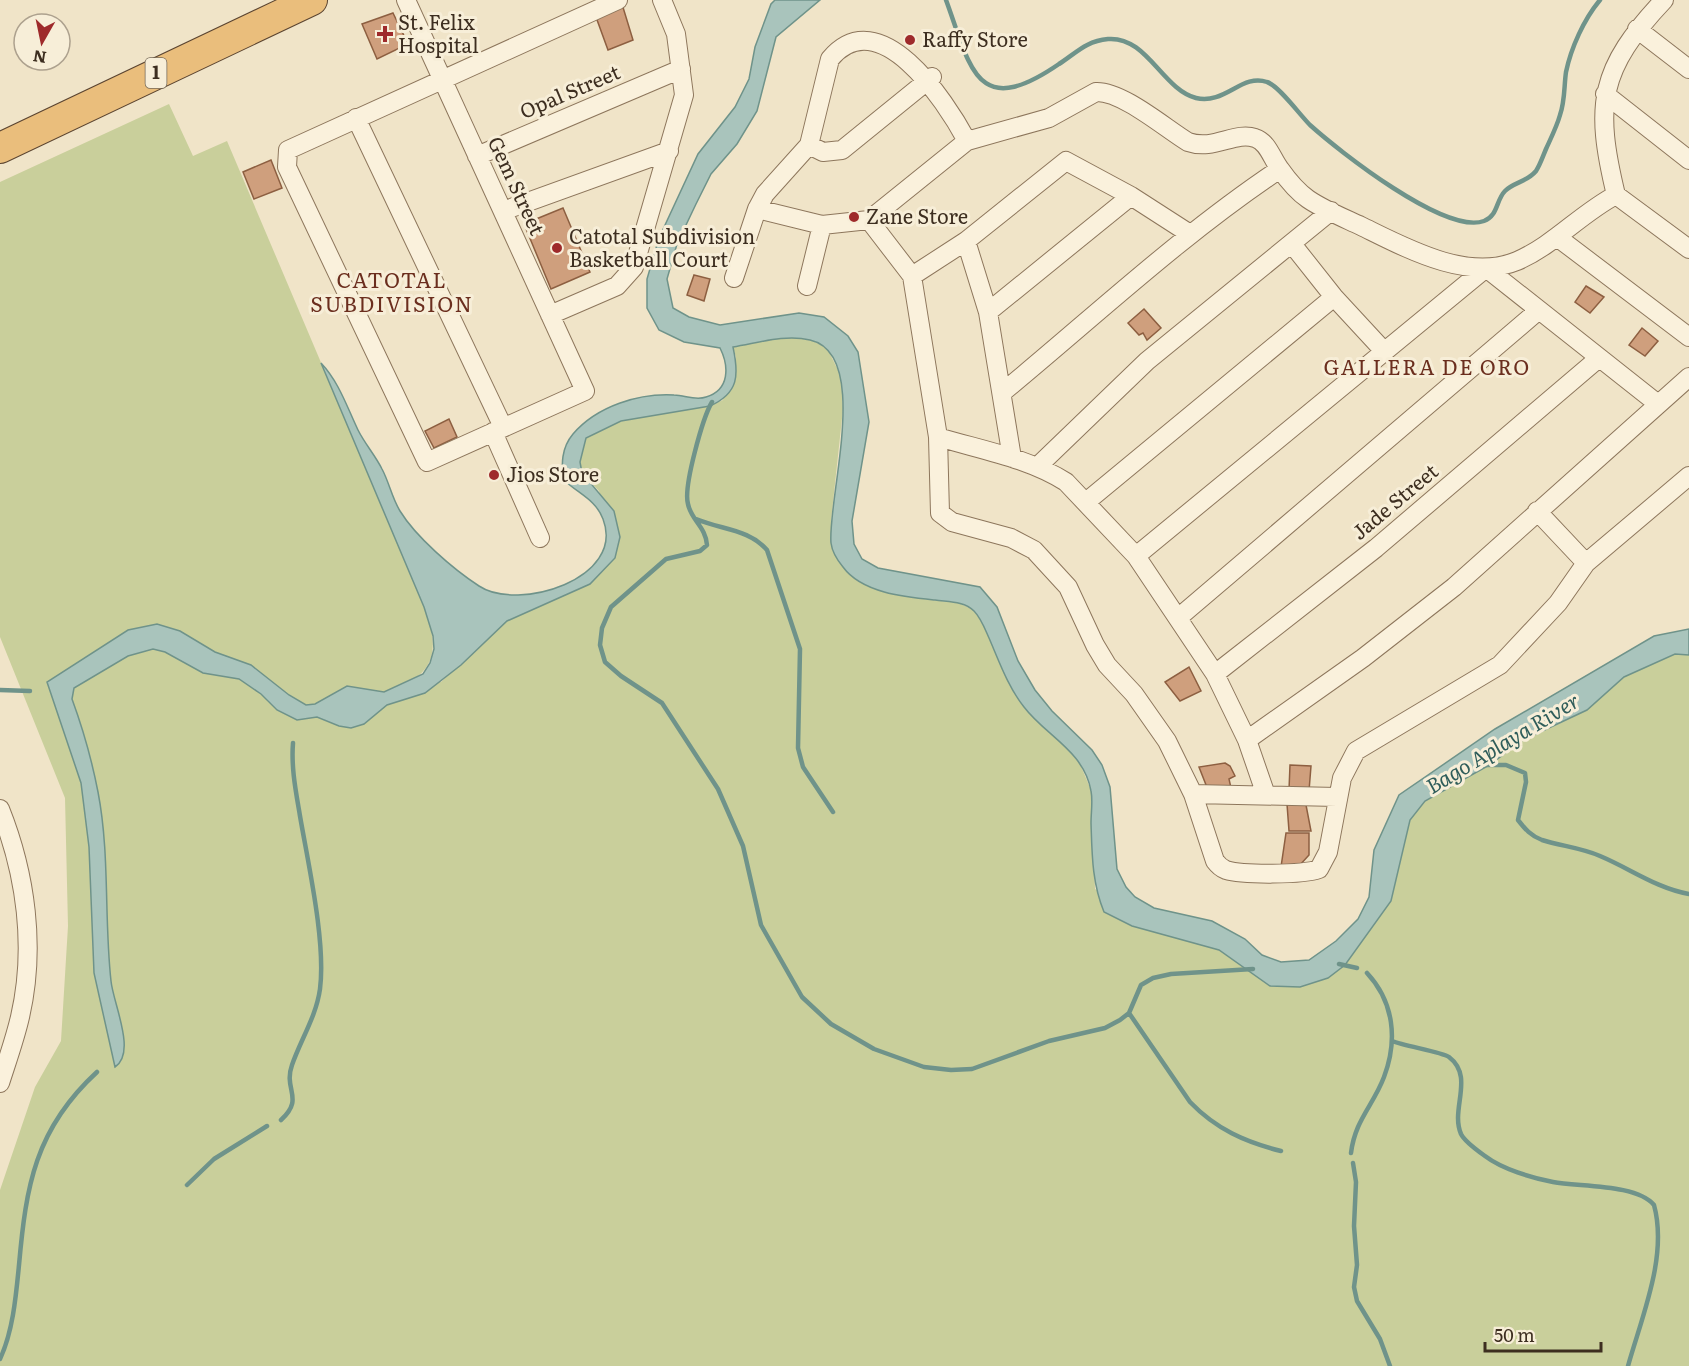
<svg xmlns="http://www.w3.org/2000/svg" width="1689" height="1366" viewBox="0 0 1689 1366" font-family="Literata,serif">
	<style>
		.green { fill: #c9cf9b }
		.water { fill: #a9c4bc; stroke: #6f938a; stroke-width: 1.5 }
		.lines { fill: none; stroke-linecap: round; stroke-linejoin: round }
		.stream { stroke: #6f938a; stroke-width: 4.5 }
		.building { fill: #cf9f7d; stroke: #8d5f41; stroke-width: 1.5 }
		.minor-casing { stroke: #8d765c; stroke-width: 20 }
		.trunk-casing { stroke: #5b4430; stroke-width: 32 }
		.minor { stroke: #faf1dc; stroke-width: 18 }
		.trunk { stroke: #eabe7c; stroke-width: 30 }
		.poi-dot { fill: #9e2a2b; stroke: #f7eed8; stroke-width: 2 }
		.labels { text-anchor: middle; stroke-width: 6; stroke-linejoin: round; paint-order: stroke }
		.shield { fill: #f7eed8; stroke: #756857; stroke-width: 1.5 }
		.shield-label { font-size: 18px; font-weight: bold; fill: #3d2e20 }
		.poi-label { font-size: 20px; fill: #3d2e20; stroke: #f7eed8; text-anchor: start }
		.street-label { font-size: 20px; fill: #3d2e20; stroke: #f7eed8 }
		.neighbourhood-label { font-size: 21px; letter-spacing: 1.5px; fill: #6b2e1e; stroke: #f7eed8 }
		.water-label { font-size: 21px; font-style: italic; fill: #2f5d5a; stroke: #f7eed8 }
	</style>
	<rect width="100%" height="100%" fill="#f0e4c8"/>
	<path class="green" d="M169,104L193,156L227,141L412,577C425,611 452,657 411,681L441,682L507,621L590,584L615,558L599,491L582,473L580,462L586,438L621,421L710,406L723,400L736,357L733,347L787,337L811,340L827,348L841,376L843,409L831,521L875,589L924,599L959,603L973,610L982,622L1013,690L1025,709L1059,739L1080,764L1091,790L1095,889L1178,937L1219,950L1247,969L1300,987L1391,901L1410,820L1425,801L1491,764L1521,741L1587,710L1624,677L1675,654L1689,655V1366H0V1190L35,1087L61,1041L68,926L65,798L0,637V182Z"/>
	<path class="water" d="M775,0H820L776,37L757,111L737,144L711,174L696,204L677,244L667,279L673,308L689,317L720,325L799,313L824,317L848,336L858,352L869,422L852,521L854,544L862,559L878,568L980,587L997,607L1018,661L1035,690L1052,711L1092,750L1102,765L1110,787L1117,869L1126,887L1135,897L1154,908L1212,921L1245,939L1262,955L1281,962L1309,960L1336,941L1358,919L1369,897L1374,850L1399,795L1495,729L1654,636L1689,629V655L1675,654L1624,677L1587,710L1521,741L1491,764L1425,801L1410,820L1391,901L1345,965L1328,978L1300,987L1270,986L1219,950L1132,926L1104,912C1092,883 1092,854 1091,823C1091,812 1093,801 1091,791C1084,751 1046,736 1024,707C1008,687 999,661 989,638C985,629 981,618 974,611C964,601 948,602 935,600C905,597 862,593 843,567C838,561 832,551 831,543C827,499 872,354 810,340C785,334 758,343 733,347C739,375 739,393 710,406L621,421L586,438L580,462L582,473L614,511L620,537L615,558L590,584L507,621L461,665L425,693L387,705L364,724L351,728L339,726L317,717L297,720L277,710L261,694L239,679L203,673L165,652L153,649L128,656L74,688L72,699C83,729 92,761 98,792C110,854 104,918 111,981C113,1003 137,1053 115,1067L94,973L89,847L81,783L47,682L128,630L157,624L180,631L215,652L251,665L289,695L306,705L315,704L347,686L384,692L423,674L430,663L434,649L433,636L424,607L321,363C339,382 347,407 358,430C365,444 375,455 382,469C389,482 392,498 400,511C416,537 453,569 479,586C518,612 626,579 603,519C596,500 579,494 565,481C560,465 562,447 573,434C597,406 639,393 674,395C685,395 695,401 706,397C730,390 729,366 720,348L684,342L659,330L647,308V279L659,238L698,154L735,107L749,79L755,47L771,4Z"/>
	<g class="lines">
		<path class="stream" d="M946,0C971,68 976,121 1059,64C1076,53 1086,41 1108,39C1147,36 1162,89 1196,98C1225,105 1242,73 1267,82C1278,85 1300,115 1310,125C1339,151 1445,235 1484,221C1498,216 1496,200 1505,191C1514,182 1527,182 1536,171C1540,165 1543,156 1546,149C1551,138 1557,126 1560,115C1565,101 1564,86 1566,72C1571,48 1584,19 1600,0
			M712,402C703,417 683,487 688,504C691,520 706,527 707,545L700,551L666,559L611,607L602,628L600,645L605,662L621,676L662,703L718,789L743,846L761,925L802,997L831,1024L874,1049L924,1067L951,1070L972,1069L1049,1041L1105,1028L1120,1020L1129,1013L1141,985L1153,978L1171,974L1253,969
			M696,519C722,530 749,529 767,550L800,649L798,748L803,767L833,812
			M0,690L30,691
			M1485,765H1506L1525,773L1526,782L1518,820C1525,829 1531,836 1542,840C1561,846 1582,848 1600,856C1631,869 1656,888 1689,894
			M1339,964L1357,968
			M1129,1013L1190,1102C1216,1129 1245,1142 1281,1151
			M1392,1041C1404,1046 1442,1052 1449,1057C1475,1077 1450,1109 1461,1134C1465,1142 1478,1151 1485,1156C1502,1169 1532,1178 1553,1182C1580,1187 1637,1184 1654,1205C1668,1256 1642,1316 1628,1366
			M281,1120C305,1098 283,1090 292,1065C301,1039 316,1017 320,989C326,942 308,863 300,816C296,792 291,768 293,743
			M1351,1153C1355,1120 1373,1106 1384,1077C1398,1040 1394,1002 1367,973
			M1353,1163L1356,1182L1354,1226L1357,1265L1354,1287L1357,1301L1380,1339L1390,1366
			M187,1185L214,1159L267,1126
			M0,1359C13,1331 16,1296 19,1265C26,1186 35,1129 97,1072"/>
	</g>
	<path class="building" d="M622,4L633,40L608,50L596,17Z
		M393,13L408,44L377,59L362,24Z
		M271,160L282,188L254,199L243,172Z
		M563,208L590,272L551,289L524,224Z
		M694,275L710,279L704,301L687,295Z
		M1586,286L1604,297L1590,313L1575,302Z
		M1144,309L1161,328L1147,340L1143,333L1139,335L1128,323Z
		M1642,328L1658,341L1645,356L1629,345Z
		M449,419L457,437L434,448L425,431Z
		M1189,667L1201,691L1180,701L1165,682Z
		M1225,763L1230,766L1235,776L1229,779L1231,788L1208,790L1199,767Z
		M1290,765L1311,766L1309,791L1289,790Z
		M1287,804L1306,805L1311,831H1289Z
		M1286,833H1309V855L1299,866L1281,867Z"/>
	<g class="lines">
		<defs>
			<path id="minor" d="M406,0C465,130 525,260 585,391L427,462L287,167L288,150L618,0
				M1664,0C1599,69 1594,104 1616,195L1689,249
				M1637,29L1689,69
				M1605,94L1689,160
				M356,118L503,427
				M809,145L823,152L842,150L932,77
				M477,156L681,69
				M757,209L822,225L869,220L967,141L1049,118L1096,92C1122,91 1165,128 1188,142C1214,151 1235,131 1255,138C1268,142 1272,159 1280,169C1287,179 1298,192 1308,199C1324,210 1344,218 1361,226C1406,248 1467,282 1517,261C1554,245 1580,214 1616,195
				M503,211L669,151
				M869,220L912,276
				M1190,234L1131,196L1066,161L966,241L912,276L938,437C981,450 1028,458 1066,482L1136,556L1215,674L1247,740L1266,795
				M1557,237L1689,337
				M966,241L988,312L1012,458
				M1292,244L1334,297L1383,350
				M1486,268L1658,404
				M734,278L757,209L765,194L809,145L830,59C879,0 945,100 967,141
				M807,286L822,225
				M988,312L1131,196
				M550,315L617,286L634,267L684,95L676,34L662,0
				M1003,392C1094,317 1181,235 1280,169
				M493,432L540,538
				M938,437L940,513L952,522L1011,538L1034,550L1068,587L1095,645L1107,665L1134,694L1167,741L1193,794L1215,861C1218,865 1221,868 1226,870C1242,875 1303,875 1319,869L1328,852L1342,778L1356,751L1500,665L1558,603L1586,563L1689,476
				M1037,467L1147,361L1331,211
				M1086,502L1334,297
				M1537,511L1586,563
				M1136,556L1486,268
				M1178,618L1539,310
				M1215,674L1376,548L1599,358
				M1247,740L1363,658L1454,587L1689,377
				M1193,794L1337,797
				M0,809C26,874 36,948 20,1017C15,1039 7,1061 0,1083"/>
			<path id="trunk" d="M0,148L312,0"/>
		</defs>
		<use href="#minor" class="minor-casing"/>
		<use href="#trunk" class="trunk-casing"/>
		<use href="#minor" class="minor"/>
		<use href="#trunk" class="trunk"/>
	</g>
	<g class="poi-dot">
		<path d="M382 25h6v6h6v6h-6v6h-6v-6h-6v-6h6z"/>
		<circle cx="910" cy="40" r="6"/>
		<circle cx="854" cy="217" r="6"/>
		<circle cx="557" cy="248" r="6"/>
		<circle cx="494" cy="475" r="6"/>
	</g>
	<g class="labels">
		<rect class="shield" x="145.5" y="58" width="21" height="30" rx="4.5"/>
		<g class="shield-label">
			<text x="156" y="79">1</text>
		</g>
		<g class="poi-label">
			<text x="398" y="30">St. Felix<tspan x="398" dy="23">Hospital</tspan></text>
			<text x="922" y="47">Raffy Store</text>
			<text x="866" y="224">Zane Store</text>
			<text x="569" y="244">Catotal Subdivision<tspan x="569" dy="23">Basketball Court</tspan></text>
			<text x="506" y="482">Jios Store</text>
		</g>
		<g class="street-label">
			<text transform="translate(570 92) rotate(-23)" y="7">Opal Street</text>
			<text transform="translate(516 186) rotate(65)" y="7">Gem Street</text>
			<text transform="translate(1395 502) rotate(-40)" y="7">Jade Street</text>
		</g>
		<g class="neighbourhood-label">
			<text x="392" y="288">CATOTAL<tspan x="392" dy="24">SUBDIVISION</tspan></text>
			<text x="1427" y="375">GALLERA DE ORO</text>
		</g>
		<g class="water-label">
			<text transform="translate(1503 744) rotate(-31)" y="7">Bago Aplaya River</text>
		</g>
	</g>
	<g transform="translate(42 42) rotate(189)"><circle r="28" fill="#f7eed8" stroke="#ada18e" stroke-width="1.5"/>
	<path d="M0-4.5L10 22L0 15L-10 22Z" fill="#9e2a2b"/>
	<text y="-9" font-size="16" font-weight="bold" text-anchor="middle" fill="#3d2e20">N</text>
	</g>
	<path d="M1485 1342v9h116v-9" fill="none" stroke="#3d2e20" stroke-width="3"/>
	<text x="1494" y="1342" font-size="18" fill="#3d2e20" stroke="#f7eed8" stroke-width="4.5" paint-order="stroke">50 m</text>
</svg>
